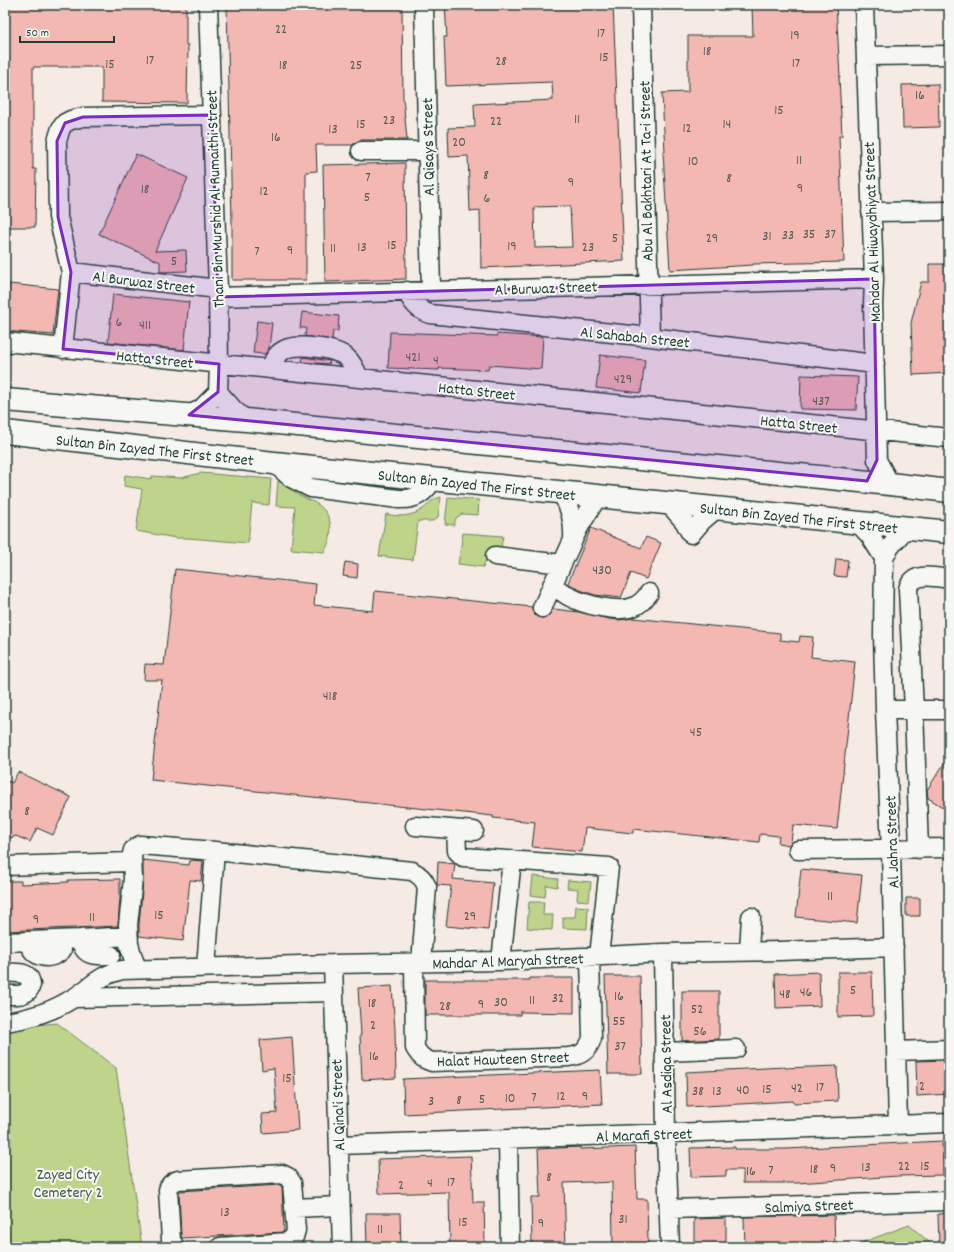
<svg xmlns="http://www.w3.org/2000/svg" width="954" height="1252" viewBox="0 0 954 1252" font-family="Dekko,sans-serif">
	<style>
		.green { fill: #bed48a; stroke: #6e885f }
		.building { fill: #f4b8b2; stroke: #1f3d34; fill-rule: evenodd }
		.lines { fill: none; stroke-linecap: round; stroke-linejoin: round }
		.minor-casing { stroke: #1f3d34; stroke-width: 21 }
		.major-casing { stroke: #1f3d34; stroke-width: 25 }
		.minor { stroke: #f6f6f2; stroke-width: 18 }
		.major { stroke: #f6f6f2; stroke-width: 22 }
		.marked { fill: #7b2cbf; fill-opacity: 0.2; stroke: #7b2cbf; stroke-width: 3; stroke-linejoin: round }
		.labels { text-anchor: middle; stroke-width: 4; stroke-linejoin: round; paint-order: stroke }
		.number-label { font-size: 14px; fill: #545c54 }
		.street-label { font-size: 16px; fill: #1f3d34; stroke: #f6f6f2 }
		.park-label { font-size: 16px; fill: #3f5b45; stroke: #f6f6f2 }
	</style>
	<rect width="100%" height="100%" fill="#f6eae5"/>
	<filter id="ink" filterUnits="userSpaceOnUse"><feTurbulence type="fractalNoise" baseFrequency=".025" numOctaves="2"/><feDisplacementMap in="SourceGraphic" scale="8" xChannelSelector="R" yChannelSelector="G"/><feConvolveMatrix kernelMatrix="1 2 1 2 8 2 1 2 1" color-interpolation-filters="sRGB"/></filter>
	<g filter="url(#ink)">
		<path class="green" d="M201,473L271,479L269,505L252,503L248,543L188,538H176L136,531L142,489L124,486L125,475L151,479L152,476L181,478Z
			M278,481L287,482C297,497 303,496 317,504C334,515 334,536 324,552L291,549L295,507L276,506Z
			M441,497L438,517L433,521H418L413,560L379,556L386,514C397,517 412,517 423,509C429,504 432,499 441,497Z
			M448,497L479,500L478,515L462,514L456,518L454,525L445,524Z
			M463,533L503,536L501,547C491,552 487,556 483,567L458,564Z
			M533,876L558,879L557,887L546,885L545,897L531,895Z
			M568,880L591,882L589,901L577,900L578,889L567,888Z
			M529,902H544L543,915H553L552,930L527,928Z
			M576,906L588,907L587,929L563,928V917H575Z
			M57,1023L116,1068L142,1247H5V1028Z
			M909,1225L935,1247H850Z"/>
		<path class="building" d="M5,5H186V45H188L187,103L102,102V67H33V169H36L35,227H5Z
			M227,5H402L403,97L407,140H361L356,142L353,145H316L317,171L306,172V280H232V221Z
			M445,5H613L624,261L481,268L480,210L470,211L468,156L449,157L448,128L475,127L474,104L553,100L552,82L446,86L444,37H447ZM570,206L572,247L535,248L534,207Z
			M752,5H836L840,77H839L842,136H839L844,262L753,264V265L670,270L663,152H665L662,93L688,92V36H753Z
			M938,84L939,127L903,128L902,85Z
			M136,154L188,178L155,251L186,250L187,271L160,272V262L99,234Z
			M405,163L406,279L325,282L323,165Z
			M929,264H949V373L913,375L911,323L921,282H929Z
			M9,284L58,289L53,335L5,331Z
			M113,294L189,302L184,350L108,342Z
			M302,312L339,316L338,331H333L332,340L305,336L306,328H300Z
			M257,321L272,323L269,348L265,354L253,353Z
			M390,332L497,336V334L543,337L541,369L489,365L488,370L439,368V370L388,368Z
			M600,355L645,360L641,393L596,388Z
			M303,357L330,361L329,364L302,362Z
			M801,375L858,377L856,410L800,409Z
			M591,528L641,548L646,537L661,543L646,579L631,573L621,598L595,595L580,590L568,583Z
			M836,559L848,560L846,577L834,576Z
			M345,562L358,564L357,578L343,576Z
			M175,569L316,584L314,605L373,611L375,591L532,607L534,614L537,617L543,618L548,616L553,609L579,612L609,619L619,620L633,618L780,633V640L799,642L800,636L813,637L811,657L855,662L837,829L793,825L791,842L789,845L778,843L779,836L760,834L759,842L633,829V833L585,828L582,852L532,847L535,822L493,818V816L151,780L162,680H144L145,664L164,665Z
			M949,756V811L928,798L927,790Z
			M18,772L71,797L53,835L37,828L30,842L16,836L8,839L5,831V788L8,781L12,783Z
			M143,860L189,865L190,860L203,861L201,881L190,880L183,941L139,936V925L143,880Z
			M438,862L455,864L453,879L493,883L488,930L446,926L451,886L437,885Z
			M801,869L862,875L857,923L796,917Z
			M120,879V898L118,926L5,931V881H21V884L68,882V880Z
			M906,898H920V916H906Z
			M819,972L820,1006L776,1008L775,974Z
			M838,972H872L873,1016L838,1017Z
			M605,976H640L642,1074H608Z
			M530,978H574V1013L520,1012V1015H425V980H530Z
			M392,986L395,1030L396,1078L362,1080L360,1035H361L358,988Z
			M682,991H719V1039L682,1041Z
			M292,1037L298,1130L263,1133L262,1114L277,1113L274,1068L262,1070L260,1040Z
			M949,1060V1094L917,1096L916,1061Z
			M837,1066L838,1101L793,1103V1101L687,1107L686,1072L785,1067V1068Z
			M600,1070L602,1104L404,1114L403,1079Z
			M942,1141L943,1175L898,1176L797,1183H743V1170H726V1176L691,1177L690,1148L735,1147V1149H786Z
			M580,1147V1149L635,1147L637,1199H647L648,1243L613,1244L612,1182L592,1183V1182L564,1183L566,1247H532L531,1197H540L538,1149Z
			M471,1156L473,1202H484L485,1246L450,1247L449,1192L379,1194L378,1159Z
			M280,1185L282,1187L284,1232L182,1238L181,1237L179,1191Z
			M366,1213H400L401,1247H367Z
			M949,1213V1243H939L938,1214Z
			M834,1215L835,1246L745,1247L744,1217Z
			M726,1218V1247H694V1219Z"/>
		<g class="lines">
			<defs>
				<path id="minor" d="M424,5L431,290
					M641,5L650,337
					M864,5L874,279L873,305L877,460L890,484
					M866,56L949,55
					M361,151H427
					M871,212L949,211
					M71,272L218,289
					M407,291C412,303 418,310 430,314L650,337L875,364
					M217,297L874,279
					M5,342L949,438
					M63,349L71,272L58,217L57,141L61,128L65,123L71,120L83,117L212,115
					M270,369C273,361 276,354 284,350C297,343 335,348 346,357C353,363 356,370 359,378
					M218,392L234,410L246,420
					M189,415L201,409L218,392L219,364L218,289L208,5
					M274,463L291,478L311,488L399,499C415,500 425,494 433,479
					M561,492C570,507 574,521 573,538
					M669,504L684,521L691,534
					M858,523L870,536L884,558
					M691,534L702,521L716,509
					M495,556L562,564
					M552,585C558,589 564,594 570,597C585,605 618,613 633,607C641,604 645,599 649,593
					M542,608L578,529L598,496
					M885,710H949
					M415,826L474,831
					M456,830L457,851L463,857L609,867L599,956
					M919,849L914,710L908,589C913,571 934,577 949,579
					M798,850L949,848
					M5,866L131,862
					M81,939C83,958 97,955 111,955
					M28,941C32,958 50,962 62,950
					M5,942L81,939L128,936
					M749,951L751,917
					M663,953L666,1134L670,1247
					M501,961L512,860
					M414,963L415,1048C420,1056 423,1059 432,1062L568,1057C581,1056 588,1051 592,1038L590,957
					M333,964L342,1247
					M206,967L215,851
					M138,969L134,961L129,944L128,925L133,879L132,854L133,850L140,845L215,851L412,871C420,875 424,879 427,887L421,963
					M5,973C16,973 30,970 31,985C28,997 16,995 5,995
					M74,998L334,992
					M5,1022C29,1019 51,1012 72,999C92,987 97,976 122,970L333,964L501,961L663,953L779,951L894,947
					M897,1051L949,1049
					M665,1052L736,1049
					M898,1125L891,850L885,710L883,635L884,558L890,547L906,528
					M508,1140L510,1247
					M339,1145L949,1123
					M294,1208L340,1206
					M669,1209L949,1201
					M175,1247L171,1240L168,1190C169,1185 172,1182 178,1180L282,1174L288,1177L292,1183L296,1230L294,1237L288,1242L220,1247"/>
				<path id="major" d="M5,400L246,420L890,484L949,491
					M5,432L274,463L949,532"/>
			</defs>
			<use href="#minor" class="minor-casing"/>
			<use href="#major" class="major-casing"/>
			<use href="#minor" class="minor"/>
			<use href="#major" class="major"/>
		</g>
	</g>
	<path class="marked" d="M212,115L218,297L874,279L877,460L867,481L189,415L218,392L219,364L63,349L71,272L58,217L57,141L65,123L83,117Z"/>
	<g class="labels">
		<g class="number-label">
			<text x="281" y="33">22</text>
			<text x="601" y="37">17</text>
			<text x="795" y="39">19</text>
			<text x="707" y="55">18</text>
			<text x="604" y="61">15</text>
			<text x="150" y="64">17</text>
			<text x="501" y="65">28</text>
			<text x="796" y="67">17</text>
			<text x="110" y="68">15</text>
			<text x="283" y="69">18</text>
			<text x="356" y="69">25</text>
			<text x="920" y="99">16</text>
			<text x="779" y="114">15</text>
			<text x="577" y="123">11</text>
			<text x="389" y="124">23</text>
			<text x="496" y="125">22</text>
			<text x="361" y="128">15</text>
			<text x="727" y="128">14</text>
			<text x="687" y="132">12</text>
			<text x="333" y="133">13</text>
			<text x="276" y="141">16</text>
			<text x="459" y="146">20</text>
			<text x="799" y="164">11</text>
			<text x="693" y="165">10</text>
			<text x="486" y="179">8</text>
			<text x="368" y="181">7</text>
			<text x="729" y="182">8</text>
			<text x="571" y="186">9</text>
			<text x="800" y="192">9</text>
			<text x="145" y="193">18</text>
			<text x="264" y="195">12</text>
			<text x="367" y="201">5</text>
			<text x="487" y="202">6</text>
			<text x="809" y="238">35</text>
			<text x="830" y="238">37</text>
			<text x="788" y="239">33</text>
			<text x="767" y="240">31</text>
			<text x="615" y="242">5</text>
			<text x="712" y="242">29</text>
			<text x="392" y="249">15</text>
			<text x="512" y="250">19</text>
			<text x="362" y="251">13</text>
			<text x="588" y="251">23</text>
			<text x="333" y="252">11</text>
			<text x="290" y="254">9</text>
			<text x="257" y="255">7</text>
			<text x="174" y="265">5</text>
			<text x="119" y="326">6</text>
			<text x="145" y="329">411</text>
			<text x="413" y="361">421</text>
			<text x="436" y="364">4</text>
			<text x="623" y="383">429</text>
			<text x="821" y="405">437</text>
			<text x="602" y="574">430</text>
			<text x="330" y="700">418</text>
			<text x="696" y="736">45</text>
			<text x="27" y="815">8</text>
			<text x="830" y="900">11</text>
			<text x="159" y="919">15</text>
			<text x="470" y="920">29</text>
			<text x="92" y="921">11</text>
			<text x="36" y="923">9</text>
			<text x="853" y="994">5</text>
			<text x="806" y="996">46</text>
			<text x="785" y="998">48</text>
			<text x="619" y="1000">16</text>
			<text x="558" y="1002">32</text>
			<text x="532" y="1004">11</text>
			<text x="501" y="1006">30</text>
			<text x="372" y="1007">18</text>
			<text x="481" y="1008">9</text>
			<text x="445" y="1010">28</text>
			<text x="697" y="1013">52</text>
			<text x="619" y="1025">55</text>
			<text x="373" y="1029">2</text>
			<text x="700" y="1035">56</text>
			<text x="620" y="1050">37</text>
			<text x="374" y="1060">16</text>
			<text x="287" y="1082">15</text>
			<text x="922" y="1090">2</text>
			<text x="820" y="1091">17</text>
			<text x="797" y="1092">42</text>
			<text x="767" y="1093">15</text>
			<text x="743" y="1094">40</text>
			<text x="698" y="1095">38</text>
			<text x="717" y="1095">13</text>
			<text x="561" y="1100">12</text>
			<text x="585" y="1100">9</text>
			<text x="534" y="1101">7</text>
			<text x="510" y="1102">10</text>
			<text x="482" y="1103">5</text>
			<text x="459" y="1104">8</text>
			<text x="431" y="1105">3</text>
			<text x="904" y="1170">22</text>
			<text x="925" y="1170">15</text>
			<text x="866" y="1171">13</text>
			<text x="833" y="1172">9</text>
			<text x="814" y="1173">18</text>
			<text x="771" y="1174">7</text>
			<text x="751" y="1175">16</text>
			<text x="549" y="1181">8</text>
			<text x="451" y="1186">17</text>
			<text x="430" y="1187">4</text>
			<text x="401" y="1189">2</text>
			<text x="225" y="1216">13</text>
			<text x="623" y="1223">31</text>
			<text x="463" y="1226">15</text>
			<text x="541" y="1227">9</text>
			<text x="380" y="1233">11</text>
		</g>
		<g class="street-label">
			<text transform="translate(427 147) rotate(-91)" y="6">Al Qisays Street</text>
			<text transform="translate(645 171) rotate(-91)" y="6">Abu Al Bakhtari At Ta-i Street</text>
			<text transform="translate(214 199) rotate(-92)" y="6">Thani Bin Murshid Al Rumaithi Street</text>
			<text transform="translate(871 232) rotate(-92)" y="6">Mahdar Al Hiwaydhiyat Street</text>
			<text transform="translate(144 281) rotate(7)" y="6">Al Burwaz Street</text>
			<text transform="translate(546 287) rotate(-2)" y="6">Al Burwaz Street</text>
			<text transform="translate(635 336) rotate(6)" y="6">Al Sahabah Street</text>
			<text transform="translate(155 358) rotate(6)" y="6">Hatta Street</text>
			<text transform="translate(477 390) rotate(6)" y="6">Hatta Street</text>
			<text transform="translate(799 423) rotate(6)" y="6">Hatta Street</text>
			<text transform="translate(155 449) rotate(6)" y="6">Sultan Bin Zayed The First Street</text>
			<text transform="translate(477 484) rotate(6)" y="6">Sultan Bin Zayed The First Street</text>
			<text transform="translate(799 517) rotate(6)" y="6">Sultan Bin Zayed The First Street</text>
			<text transform="translate(891 842) rotate(-92)" y="6">Al Jahra Street</text>
			<text transform="translate(508 960) rotate(-2)" y="6">Mahdar Al Maryah Street</text>
			<text transform="translate(503 1058) rotate(-2)" y="6">Halat Hawteen Street</text>
			<text transform="translate(665 1064) rotate(-91)" y="6">Al Asdiqa Street</text>
			<text transform="translate(337 1105) rotate(-92)" y="6">Al Qina'i Street</text>
			<text transform="translate(644 1134) rotate(-2)" y="6">Al Marafi Street</text>
			<text transform="translate(809 1205) rotate(-2)" y="6">Salmiya Street</text>
		</g>
		<g class="park-label">
			<text x="68" y="1179">Zayed City<tspan x="68" dy="18">Cemetery 2</tspan></text>
		</g>
	</g>
	<rect width="954" height="1252" fill="none" stroke="#f6f6f2" stroke-width="20"/>
	<rect x="10" y="10" width="934" height="1232" fill="none" stroke="#1f3d34" stroke-width="1.5" filter="url(#ink)"/>
	<path d="M20 36v6h94v-6" fill="none" stroke="#1f3d34" stroke-width="2"/>
	<text x="26" y="36" font-size="12" fill="#1f3d34" stroke="#f6f6f2" stroke-width="3" paint-order="stroke">50 m</text>
</svg>
